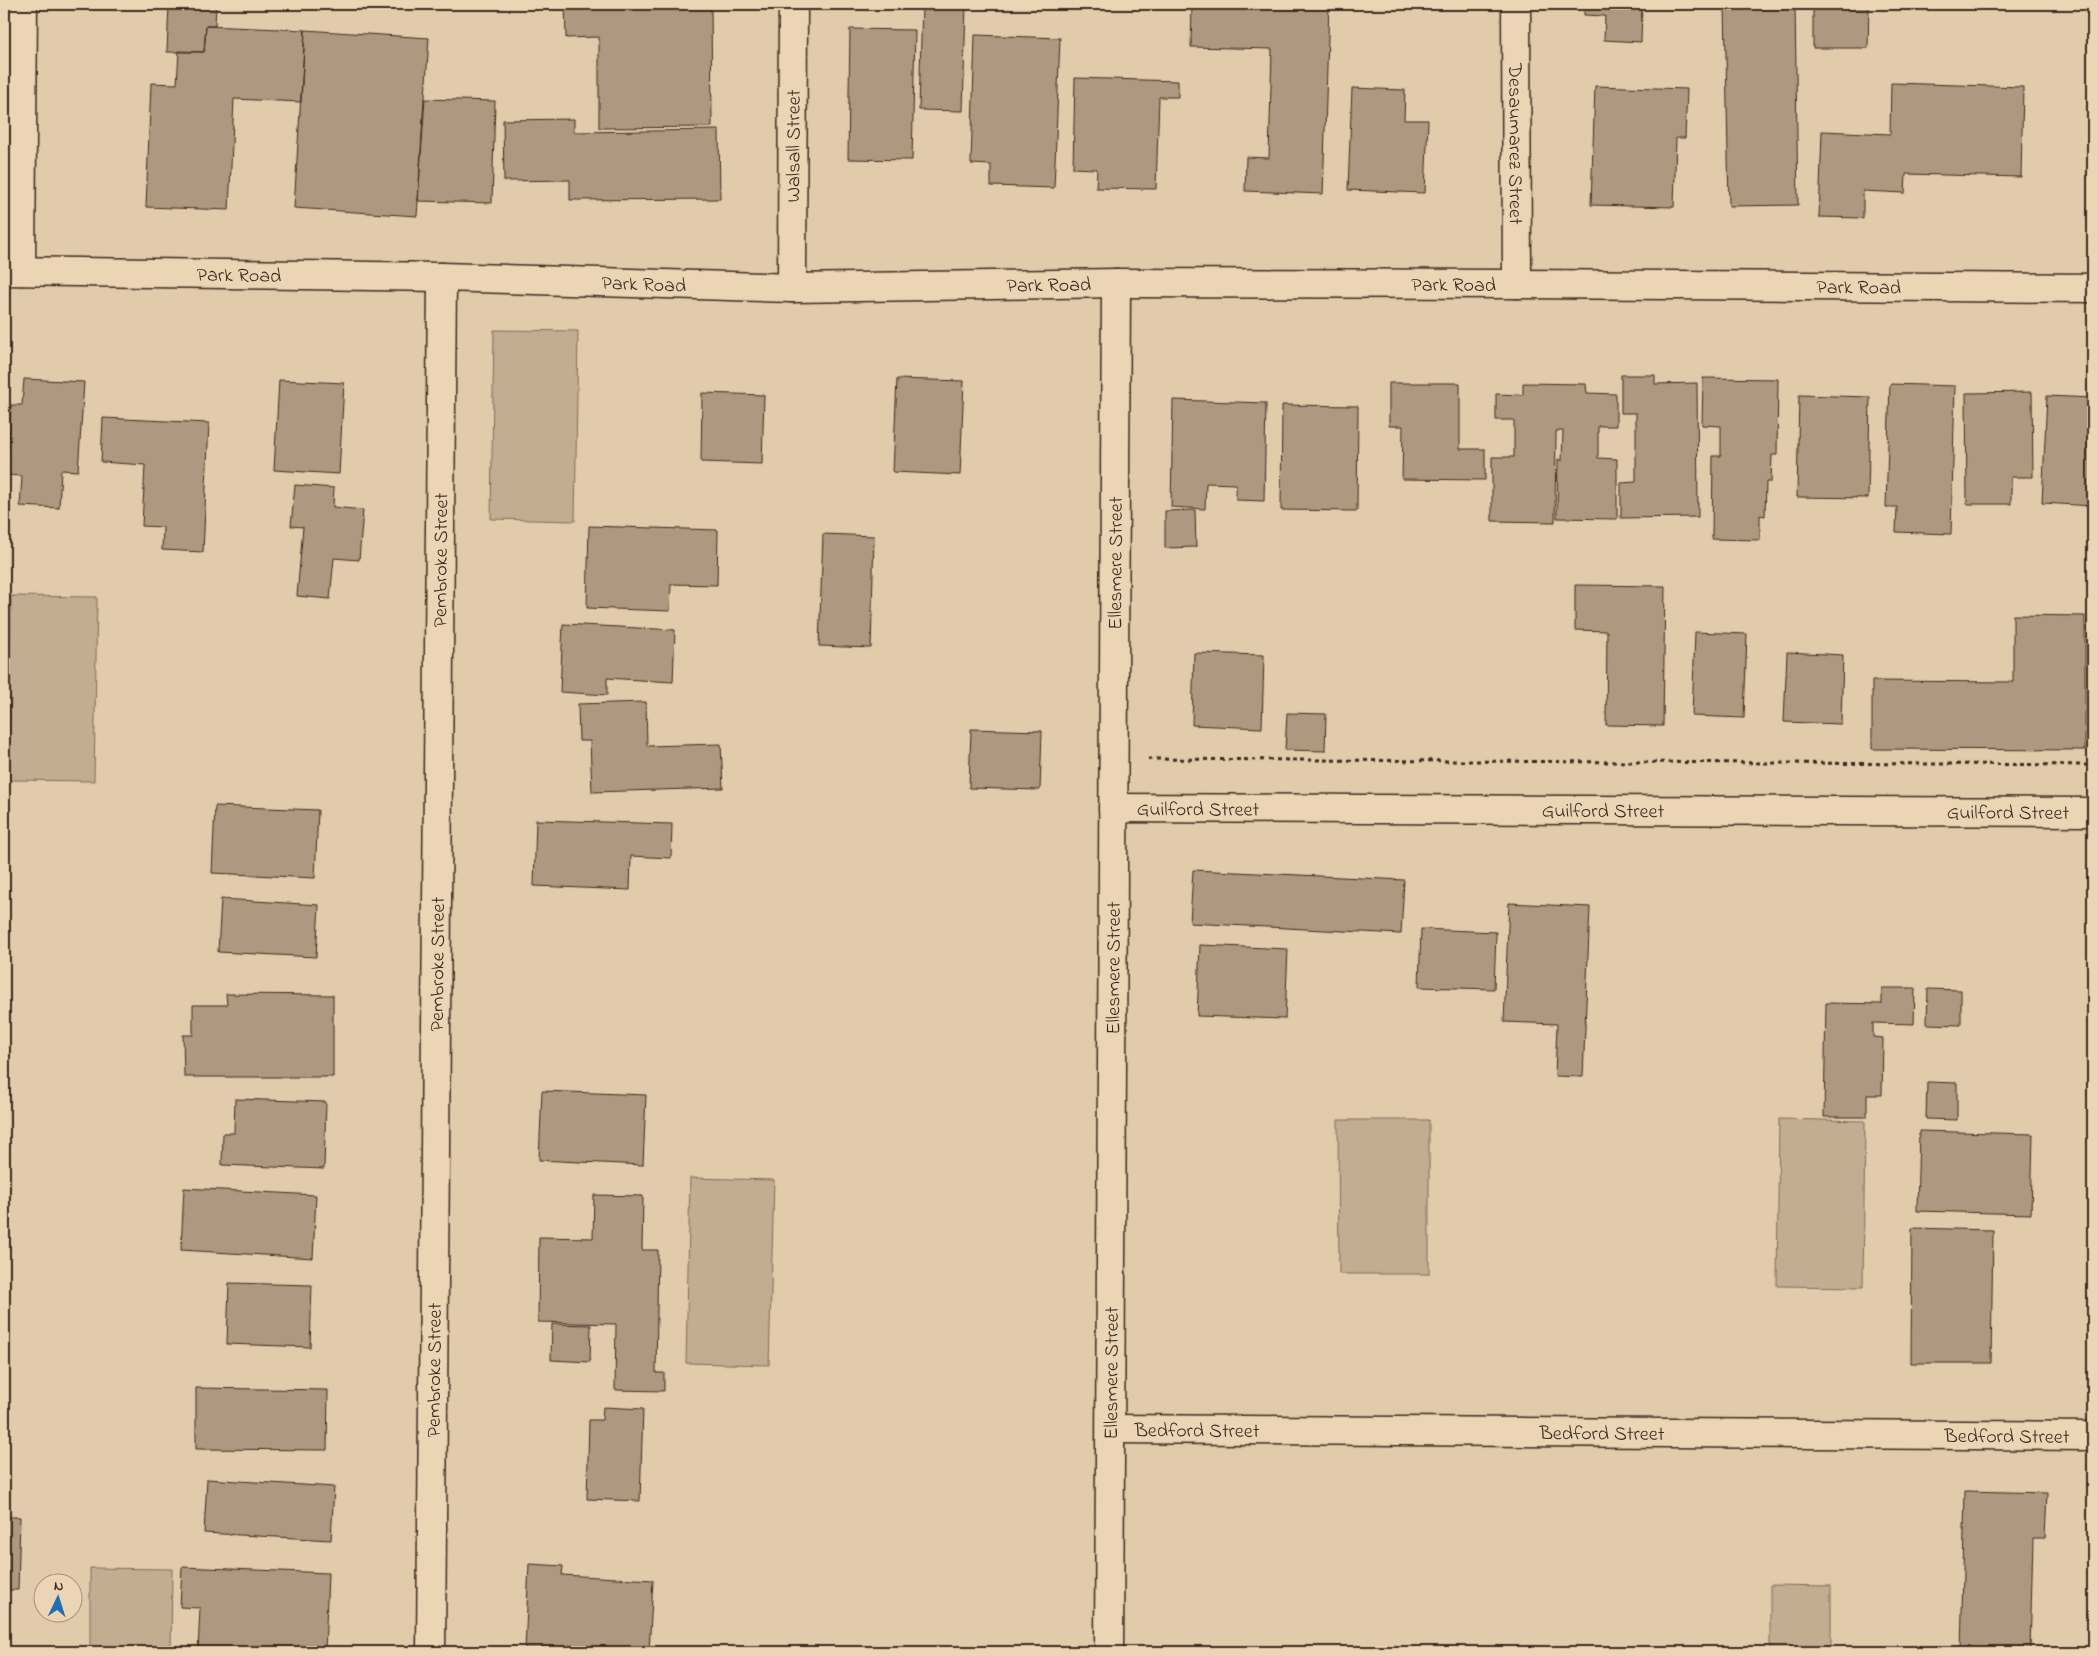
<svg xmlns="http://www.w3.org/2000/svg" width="2097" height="1656" viewBox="0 0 2097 1656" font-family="'Indie Flower',sans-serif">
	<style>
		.green { fill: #c3ad91; stroke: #7f6c58 }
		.building { fill: #ae9980; stroke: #3b2a1e }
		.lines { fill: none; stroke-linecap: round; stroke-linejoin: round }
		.street-casing { stroke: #3b2a1e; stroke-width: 31 }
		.path { stroke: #3b2a1e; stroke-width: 3; stroke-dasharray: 4 4; stroke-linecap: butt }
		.street { stroke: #ecd5b4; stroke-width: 28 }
		.labels { text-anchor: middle; stroke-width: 4; stroke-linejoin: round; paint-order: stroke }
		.street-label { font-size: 20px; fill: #3b2a1e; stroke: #ecd5b4 }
	</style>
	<rect width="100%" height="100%" fill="#e2cbab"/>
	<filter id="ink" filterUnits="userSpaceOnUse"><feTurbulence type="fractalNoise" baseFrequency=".02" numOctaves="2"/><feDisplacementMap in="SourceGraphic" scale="10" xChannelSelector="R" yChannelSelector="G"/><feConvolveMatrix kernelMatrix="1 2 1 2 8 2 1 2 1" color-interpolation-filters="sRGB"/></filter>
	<g filter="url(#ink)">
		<path class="green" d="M494,330L578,331L575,521L491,519Z
			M11,596L97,597L94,781L9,780Z
			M1779,1119L1865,1121L1863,1287L1777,1286Z
			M1338,1120H1429V1274H1339Z
			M690,1178L774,1180L769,1365L686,1363Z
			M90,1568L172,1569L171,1652H90Z
			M1770,1585L1831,1586V1652H1770Z"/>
		<path class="building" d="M169,4H216L215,26H206L204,52H167Z
			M565,4H711L712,127L599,128V37L566,38Z
			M922,4H966L963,111L919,110Z
			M1192,4H1329L1323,194L1245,191L1246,157L1269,158L1272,49L1191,47Z
			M1584,4H1642L1641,42L1604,40L1605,16L1584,15Z
			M1813,4H2067H1869L1868,48H1813Z
			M1725,5H1795L1798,205L1729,206Z
			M206,26L305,30L301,102L234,99L229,210L146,207L151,83L177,84L179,51L204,52Z
			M850,29L915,30L912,160L848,159Z
			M305,30L429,38L417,216L294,208Z
			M975,35L1060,38L1054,188L991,186V165L971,164Z
			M1075,78L1178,81V97H1159L1156,189L1096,188L1097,169L1073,168Z
			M1891,83L2023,87L2021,177L1906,174L1905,193L1863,191V218L1819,217L1822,131L1890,134Z
			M1595,86L1687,89L1685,138H1676L1674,207L1591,205Z
			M1352,88L1405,90L1404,120H1428L1425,193L1348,190Z
			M424,99L495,101L492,203L418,201Z
			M574,119V132L719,130L720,199L570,200V180L504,181L503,120Z
			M1621,375H1655V384L1697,383L1698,517L1621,518V483L1636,482V413H1621Z
			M1703,378L1778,379L1777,455H1772L1771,482H1766L1765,516L1760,515V540L1712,539L1713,456H1721V426L1702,425Z
			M24,379L84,382L78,471L61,470L59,508L20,506L22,476L7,475L11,405H22Z
			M897,379L964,381L960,475L893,472Z
			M279,380L344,383L339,474L274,470Z
			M1389,383H1460V449H1485V480L1402,479L1403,426H1389Z
			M1523,383L1586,384L1587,393L1616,394V426H1598V458L1617,459V519L1557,518L1558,459L1562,461L1563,431H1556L1555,522L1492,521V457H1514V420H1496V394L1523,395Z
			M1890,384L1955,386L1951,534L1896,532L1897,507H1886Z
			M2032,392L2033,477H2011V504H1967L1966,393Z
			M702,393L764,395L762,464L701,462Z
			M1799,395L1870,397L1868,498L1797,497Z
			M2047,396L2093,398V506L2042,503Z
			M1173,400L1266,403L1264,501L1236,500V484L1206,483L1205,509L1171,507Z
			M1282,405L1358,406L1357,511L1281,510Z
			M103,418L209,423L203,552L162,550L163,527L142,526L145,465L101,462Z
			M295,485L334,488L333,507L363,510L359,560L334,558L330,599L297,596L303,527L291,526Z
			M1195,510L1196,547L1165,548V511Z
			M589,526L718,530L717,585L671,584L670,611L587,608Z
			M823,534L874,536L871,648L819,646Z
			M1575,585L1665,586L1663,726L1606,725L1607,631L1575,630Z
			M2013,615L2085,616V750L1872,749V681L2013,682Z
			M563,624L675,630L673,682L607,678V695L560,692Z
			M1695,632L1747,634L1744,718L1692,716Z
			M1787,652L1843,655L1841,724L1784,722Z
			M1194,653L1264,655L1262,728L1192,725Z
			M646,702L647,746L721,744L723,788L592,792L590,741H579L578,704Z
			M1287,713L1326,714L1325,751L1285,750Z
			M971,729L1042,731L1040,790L969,788Z
			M215,806L318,810L315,878L212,873Z
			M536,820L672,824L671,858L631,856L630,890L534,886Z
			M1193,870L1404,880L1401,934L1190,923Z
			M221,899L319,905L316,957L218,952Z
			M1509,903L1590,907L1583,1077L1555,1076L1557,1024L1504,1022Z
			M1421,929L1496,932L1494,989L1419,987Z
			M1200,945L1288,949L1285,1019L1197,1016Z
			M1882,988H1915L1914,1024L1873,1023V1037L1883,1038L1882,1095H1867V1117H1824L1826,1003L1882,1004Z
			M1928,989L1961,990V1025L1927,1024Z
			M226,994L333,995V1077H184L183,1035H193V1005H227Z
			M1927,1082L1957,1083V1120L1926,1119Z
			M542,1091L646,1095L643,1165L539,1160Z
			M235,1099L326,1102L324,1169L222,1165L223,1133H234Z
			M1919,1131L2033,1134L2031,1214L1917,1211Z
			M184,1188L316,1195L313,1258L181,1250Z
			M594,1195L643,1196L642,1250H658L656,1373H664V1391L615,1390L616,1324L538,1322L539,1237L593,1238Z
			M1912,1228L1993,1230L1991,1363H1911Z
			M229,1283L312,1285L310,1347L227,1344Z
			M552,1324L591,1325L590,1362L551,1360Z
			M196,1388L328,1390L327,1450L196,1449Z
			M603,1407L643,1409L640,1501L587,1499L589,1420H602Z
			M207,1479L334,1487L331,1540L204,1533Z
			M1965,1491L2047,1493L2045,1538H2033L2030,1652H1961Z
			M4,1517H20L18,1590H4Z
			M529,1564L563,1566L562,1575L653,1580L649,1652H576L525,1650Z
			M182,1567L328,1573L325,1652H198L200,1608L180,1607Z"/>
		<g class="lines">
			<defs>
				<g id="street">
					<path id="s1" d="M1516,4L1517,284"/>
					<path id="s2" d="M4,271L442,277L792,288L1116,283L1517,284L2093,288"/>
					<path d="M21,271L23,4"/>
					<path id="s3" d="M792,288L793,4"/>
					<path id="s4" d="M1113,808L2093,812"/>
					<path id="s5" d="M1111,1429L2093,1436"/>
					<path id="s6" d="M431,1652L442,277"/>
					<path id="s7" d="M1109,1652L1116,283"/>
				</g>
			</defs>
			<use href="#street" class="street-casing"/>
			<path class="path" d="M1148,759L2093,765"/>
			<use href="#street" class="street"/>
		</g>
	</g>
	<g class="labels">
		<g class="street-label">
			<text dy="7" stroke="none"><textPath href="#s1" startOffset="140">Desaumarez Street</textPath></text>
			<text dy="7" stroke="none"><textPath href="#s3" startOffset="142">Walsall Street</textPath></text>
			<text dy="7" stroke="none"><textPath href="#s2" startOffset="235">Park Road</textPath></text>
			<text dy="7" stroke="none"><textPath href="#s2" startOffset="640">Park Road</textPath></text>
			<text dy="7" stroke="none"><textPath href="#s2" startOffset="1045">Park Road</textPath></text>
			<text dy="7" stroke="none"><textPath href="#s2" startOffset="1450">Park Road</textPath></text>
			<text dy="7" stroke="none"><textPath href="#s2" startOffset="1855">Park Road</textPath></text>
			<text dy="7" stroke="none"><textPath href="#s6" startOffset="1092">Pembroke Street</textPath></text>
			<text dy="7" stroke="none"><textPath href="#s7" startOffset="1089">Ellesmere Street</textPath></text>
			<text dy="7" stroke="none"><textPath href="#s4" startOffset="85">Guilford Street</textPath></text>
			<text dy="7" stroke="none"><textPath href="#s4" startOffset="490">Guilford Street</textPath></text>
			<text dy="7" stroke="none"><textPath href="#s4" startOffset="895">Guilford Street</textPath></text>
			<text dy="7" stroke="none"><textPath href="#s6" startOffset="688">Pembroke Street</textPath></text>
			<text dy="7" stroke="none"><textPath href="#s7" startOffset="684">Ellesmere Street</textPath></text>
			<text dy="7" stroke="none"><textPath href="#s6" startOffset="282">Pembroke Street</textPath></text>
			<text dy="7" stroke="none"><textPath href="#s7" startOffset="279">Ellesmere Street</textPath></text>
			<text dy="7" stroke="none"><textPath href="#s5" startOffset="86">Bedford Street</textPath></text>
			<text dy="7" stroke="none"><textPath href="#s5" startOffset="491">Bedford Street</textPath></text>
			<text dy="7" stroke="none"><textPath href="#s5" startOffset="896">Bedford Street</textPath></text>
		</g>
	</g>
	<rect width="2097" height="1656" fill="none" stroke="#ecd5b4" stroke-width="20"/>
	<rect x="10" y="10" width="2077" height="1636" fill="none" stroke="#3b2a1e" stroke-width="2" filter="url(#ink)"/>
	<g transform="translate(58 1598) rotate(4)"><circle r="24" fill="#ecd5b4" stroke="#a59178"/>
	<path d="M0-4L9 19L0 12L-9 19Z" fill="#1f6fb2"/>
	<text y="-8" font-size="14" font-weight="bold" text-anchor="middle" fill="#3b2a1e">N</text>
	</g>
</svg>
